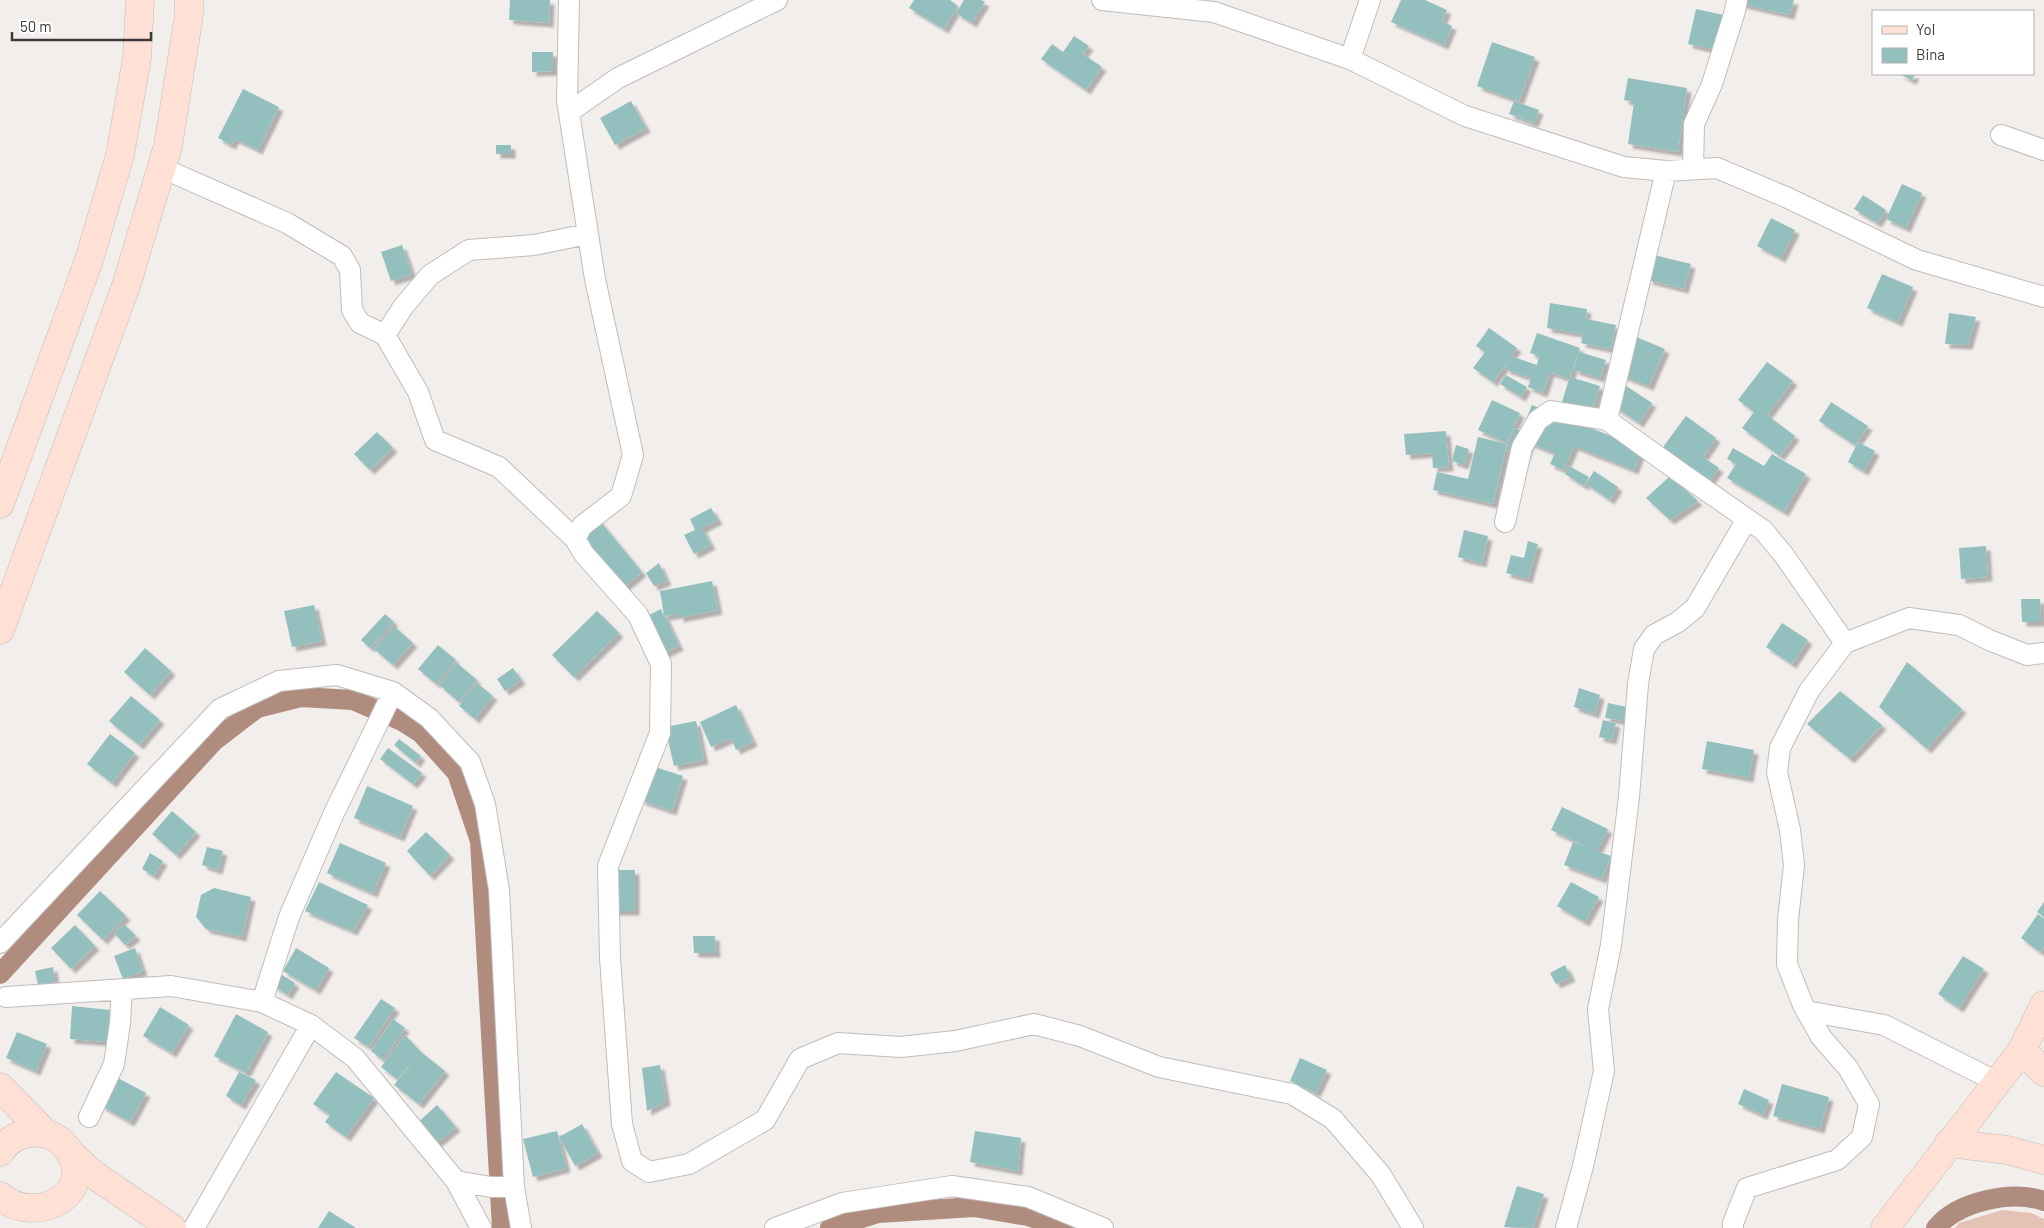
<svg xmlns="http://www.w3.org/2000/svg" width="2044" height="1228" viewBox="0 0 2044 1228" font-family="Barlow,sans-serif">
	<style>
		.green { fill: #e4c2b6 }
		.lines { fill: none; stroke-linecap: round; stroke-linejoin: round }
		.canal { stroke: #af8c7e; stroke-width: 20 }
		.building { fill: #93c0be; filter: url(#shadow) }
		.minor-casing { stroke: #c1bcbb; stroke-width: 22 }
		.secondary-casing { stroke: #c1bcbb; stroke-width: 29 }
		.minor { stroke: #fff; stroke-width: 20 }
		.secondary { stroke: #ffe0d4; stroke-width: 28 }
	</style>
	<defs>
		<filter id="shadow"><feDropShadow dx="4.5" dy="4.5" stdDeviation="1" flood-color="#0004"/></filter>
	</defs>
	<rect width="100%" height="100%" fill="#f2eeec"/>
	<path class="green" d="M2002,1210L2031,1213L2044,1219V1228H1955L1959,1223Z"/>
	<g class="lines">
		<path class="canal" d="M0,974L214,741L257,708L301,697L353,700L402,721L421,733L457,773L480,841L502,1228
			M830,1228L878,1213L974,1207L1028,1216L1064,1228
			M1936,1228C1958,1201 2012,1190 2044,1201"/>
	</g>
	<path class="building" d="M510,0H550L549,23L509,20Z
		M914,0H950L958,6L944,29L909,8Z
		M964,0H981L985,2L972,23L956,13Z
		M1401,0H1425L1447,10L1442,21L1452,26L1444,45L1391,22Z
		M1738,0H1794L1790,15L1738,3Z
		M1696,9L1724,15L1716,50L1688,44Z
		M1074,36L1089,46L1083,54L1102,67L1086,90L1041,59L1052,44L1063,52Z
		M1492,42L1535,57L1519,101L1477,86Z
		M532,52H553V71L532,72Z
		M1899,74H1915L1912,80Z
		M1628,78L1687,88L1678,152L1628,144L1634,102L1624,100Z
		M243,89L279,107L258,150L235,139L231,145L218,138Z
		M631,101L646,128L615,145L600,118Z
		M1514,101L1539,110L1534,123L1509,114Z
		M496,145H511V154H496Z
		M1902,184L1922,193L1906,228L1886,219Z
		M1863,195L1886,210L1877,223L1854,209Z
		M1771,218L1795,230L1781,258L1757,246Z
		M402,245L412,274L391,281L381,252Z
		M1654,255L1691,264L1684,289L1648,280Z
		M1882,274L1913,287L1898,322L1867,308Z
		M1550,303L1587,309L1586,319L1616,325L1611,349L1581,343L1583,334L1547,328Z
		M1949,313L1976,317L1968,345L1945,344Z
		M1489,328L1517,348L1511,356L1537,365L1539,356L1530,353L1537,333L1580,348L1570,377L1600,386L1589,422L1559,412L1569,379L1550,372L1543,393L1528,387L1531,378L1505,369L1508,361L1493,382L1473,368L1485,352L1476,346Z
		M1634,336L1665,349L1649,386L1618,374Z
		M1579,352L1606,360L1600,378L1574,370Z
		M1767,362L1793,381L1767,415L1795,436L1780,456L1742,428L1754,412L1738,400Z
		M1506,375L1527,387L1521,397L1500,384Z
		M1617,380L1652,403L1639,423L1604,400Z
		M1492,400L1520,413L1506,443L1478,430Z
		M1831,402L1868,426L1855,445L1819,421Z
		M1532,405L1642,448L1634,470L1574,446L1564,470L1550,464L1555,453L1530,443L1525,457L1506,450L1514,428L1533,435L1522,429Z
		M1686,416L1716,438L1703,457L1719,468L1704,489L1657,455Z
		M1446,431L1449,467L1433,468L1432,453L1406,455L1404,434Z
		M377,432L393,448L370,470L354,454Z
		M1478,437L1507,444L1493,504L1433,490L1437,472L1468,479Z
		M1858,442L1875,451L1864,471L1848,462Z
		M1456,445L1469,449L1464,465L1452,461Z
		M1733,448L1764,466L1772,454L1806,474L1784,512L1727,478L1736,464L1727,459Z
		M1569,466L1589,477L1584,486L1565,474Z
		M1594,471L1618,487L1610,500L1586,484Z
		M1670,476L1698,501L1670,520L1646,498Z
		M711,508L718,520L702,528L711,545L694,554L684,535L695,530L690,519Z
		M595,515L642,572L620,590L573,533Z
		M1464,530L1488,536L1482,563L1458,557Z
		M1528,541L1538,544L1528,579L1506,573L1511,555L1524,558Z
		M1986,546L1988,577L1961,579L1959,548Z
		M659,563L667,581L654,586L646,573Z
		M712,581L718,610L679,618V614L665,616L679,646L661,655L643,618L661,609L664,616L660,591Z
		M2021,599H2040L2041,622H2022Z
		M314,605L322,641L292,647L284,611Z
		M597,611L619,633L574,677L552,655Z
		M385,614L394,622L370,648L361,640Z
		M1782,623L1808,640L1792,664L1766,647Z
		M394,626L413,643L393,665L374,649Z
		M438,645L456,660L436,684L418,669Z
		M145,648L171,671L150,695L124,672Z
		M1907,662L1962,709L1927,749L1879,707Z
		M457,663L477,680L459,702L439,685Z
		M513,668L521,680L505,691L497,679Z
		M477,683L493,696L475,719L459,706Z
		M1579,688L1600,695L1595,714L1574,707Z
		M1840,691L1882,725L1850,759L1807,724Z
		M131,696L160,720L139,745L109,721Z
		M1608,703L1627,707L1624,721L1605,718Z
		M736,705L753,742L736,750L731,738L711,747L700,722Z
		M1603,720L1616,723L1612,740L1599,737Z
		M696,721L704,760L674,766L665,727Z
		M110,734L135,753L112,783L87,764Z
		M399,739L421,756L416,763L394,745Z
		M1707,741L1754,750L1749,778L1702,769Z
		M388,748L422,773L413,784L380,759Z
		M652,766L683,776L672,811L640,800Z
		M367,786L413,806L400,837L354,818Z
		M1562,807L1608,829L1597,851L1611,856L1602,879L1564,865L1573,842L1585,846L1551,830Z
		M172,811L196,832L176,855L152,834Z
		M426,832L450,855L430,876L407,851Z
		M340,843L386,863L373,893L327,873Z
		M207,847L223,851L218,870L202,865Z
		M150,853L163,861L154,876L142,869Z
		M606,870H635V911H606Z
		M319,882L368,905L353,931L305,911Z
		M1571,882L1599,897L1585,922L1557,906Z
		M214,888L251,897L242,937L206,929L196,917L201,895Z
		M100,891L126,916L103,940L77,915Z
		M2044,902V917L2037,912Z
		M2038,914L2044,919V947L2040,952L2021,938Z
		M124,924L136,936L125,945L114,933Z
		M75,925L95,946L71,969L51,948Z
		M693,936H715L716,953H694Z
		M135,948L143,971L123,979L114,956Z
		M296,948L329,968L316,990L283,971Z
		M1963,956L1984,969L1959,1008L1938,994Z
		M1565,965L1571,977L1556,984L1550,973Z
		M53,967L55,982L38,985L35,971Z
		M279,973L295,983L288,995L272,985Z
		M381,999L395,1008L369,1047L354,1038Z
		M72,1006L110,1010L107,1042L70,1039Z
		M160,1007L189,1025L172,1053L143,1036Z
		M236,1014L268,1032L246,1073L214,1056Z
		M393,1019L405,1028L383,1060L371,1051Z
		M17,1032L47,1044L36,1071L6,1058Z
		M405,1035L421,1052L445,1071L419,1104L394,1085L415,1059L397,1079L381,1067Z
		M1300,1058L1327,1070L1316,1093L1290,1081Z
		M660,1065L666,1101L647,1111L642,1068Z
		M239,1072L256,1080L241,1105L226,1096Z
		M336,1072L374,1098L346,1137L325,1122L330,1115L313,1104Z
		M116,1077L146,1093L130,1122L101,1106Z
		M1782,1084L1829,1097L1820,1129L1773,1116Z
		M1744,1089L1769,1100L1763,1115L1738,1104Z
		M437,1105L456,1127L433,1146L415,1125Z
		M582,1124L598,1153L575,1166L559,1137Z
		M557,1131L566,1168L533,1177L523,1139Z
		M975,1131L1021,1138L1018,1171L970,1162Z
		M1517,1186L1544,1194L1533,1228L1504,1227Z
		M329,1211L356,1228H318Z"/>
	<g class="lines">
		<defs>
			<path id="minor" d="M569,0L567,100L595,279L633,455L621,496L582,526L575,539L584,554L638,615L661,664L660,733L608,866L610,958L622,1124L632,1161L649,1172L689,1164L765,1120L800,1059L838,1043L901,1047L955,1041L1034,1024L1080,1036L1159,1067L1292,1094L1333,1119L1381,1175L1413,1228
				M1102,0L1214,12L1350,59L1465,116L1624,167L1666,171L1717,168L1788,198L1917,260L2044,297
				M1350,59L1370,0
				M569,112L618,78L777,0
				M2001,135L2044,150
				M162,168L287,223L342,256L350,270L352,310L360,323L385,335L418,392L435,440L499,467L575,539
				M1693,169L1694,124L1712,84L1735,11L1737,0
				M1666,171L1607,420L1681,473L1763,530L1783,554L1845,643
				M385,335L403,307L430,275L469,250L534,245L588,234
				M1505,522L1522,447L1538,420L1551,411L1607,420
				M0,943L220,709L279,681L337,675L393,692L429,718L470,762L485,804L499,890L514,1187L521,1228
				M6,997L171,986L262,1002L311,1025L355,1058L456,1181L481,1228
				M262,1002L289,917L334,813L393,692
				M1806,1011L1884,1025L1997,1082
				M89,1117L114,1064L120,1023L122,990
				M456,1181L491,1187H514
				M194,1228L311,1025
				M775,1228L842,1203L952,1186L1028,1197L1103,1228
				M1566,1228L1583,1166L1604,1071L1598,1009L1611,945L1629,797L1638,684L1644,649L1654,635L1678,622L1695,608L1747,519
				M1733,1228V1223L1747,1188L1837,1160L1862,1137L1869,1104L1848,1068L1821,1037L1803,1005L1787,964L1788,920L1794,865L1790,830L1777,772L1780,748L1809,691L1845,643L1909,618L1959,625L1989,640L2027,655L2044,653"/>
			<path id="secondary" d="M0,504L89,260L120,155L137,58L140,0
				M0,630L127,283L168,146L189,15V0
				M2022,1050L2044,1072
				M0,1087L46,1134
				M1949,1143L2007,1150L2044,1160
				M0,1152C9,1138 23,1131 40,1133C50,1134 60,1139 66,1147C101,1191 37,1228 0,1196
				M70,1153L93,1174L172,1228
				M1885,1228L2022,1050L2044,1005"/>
		</defs>
		<use href="#minor" class="minor-casing"/>
		<use href="#secondary" class="secondary-casing"/>
		<use href="#minor" class="minor"/>
		<use href="#secondary" class="secondary"/>
	</g>
	<rect x="1872" y="10" width="162" height="65" fill="#ffffff" stroke="#b1b0b0"/>
	<rect x="1882" y="26" width="25" height="8" fill="#ffe0d4" stroke="#b1b0b0"/>
	<text x="1916" y="35" font-size="15" fill="#3b3939">Yol</text>
	<rect x="1882" y="48" width="25" height="15" fill="#93c0be" stroke="#b1b0b0"/>
	<text x="1916" y="60" font-size="15" fill="#3b3939">Bina</text>
	<path d="M12 32v8h139v-8" fill="none" stroke="#3b3939" stroke-width="2.5"/>
	<text x="20" y="32" font-size="15" fill="#3b3939" stroke="#ffffff" stroke-width="4" paint-order="stroke">50 m</text>
</svg>
